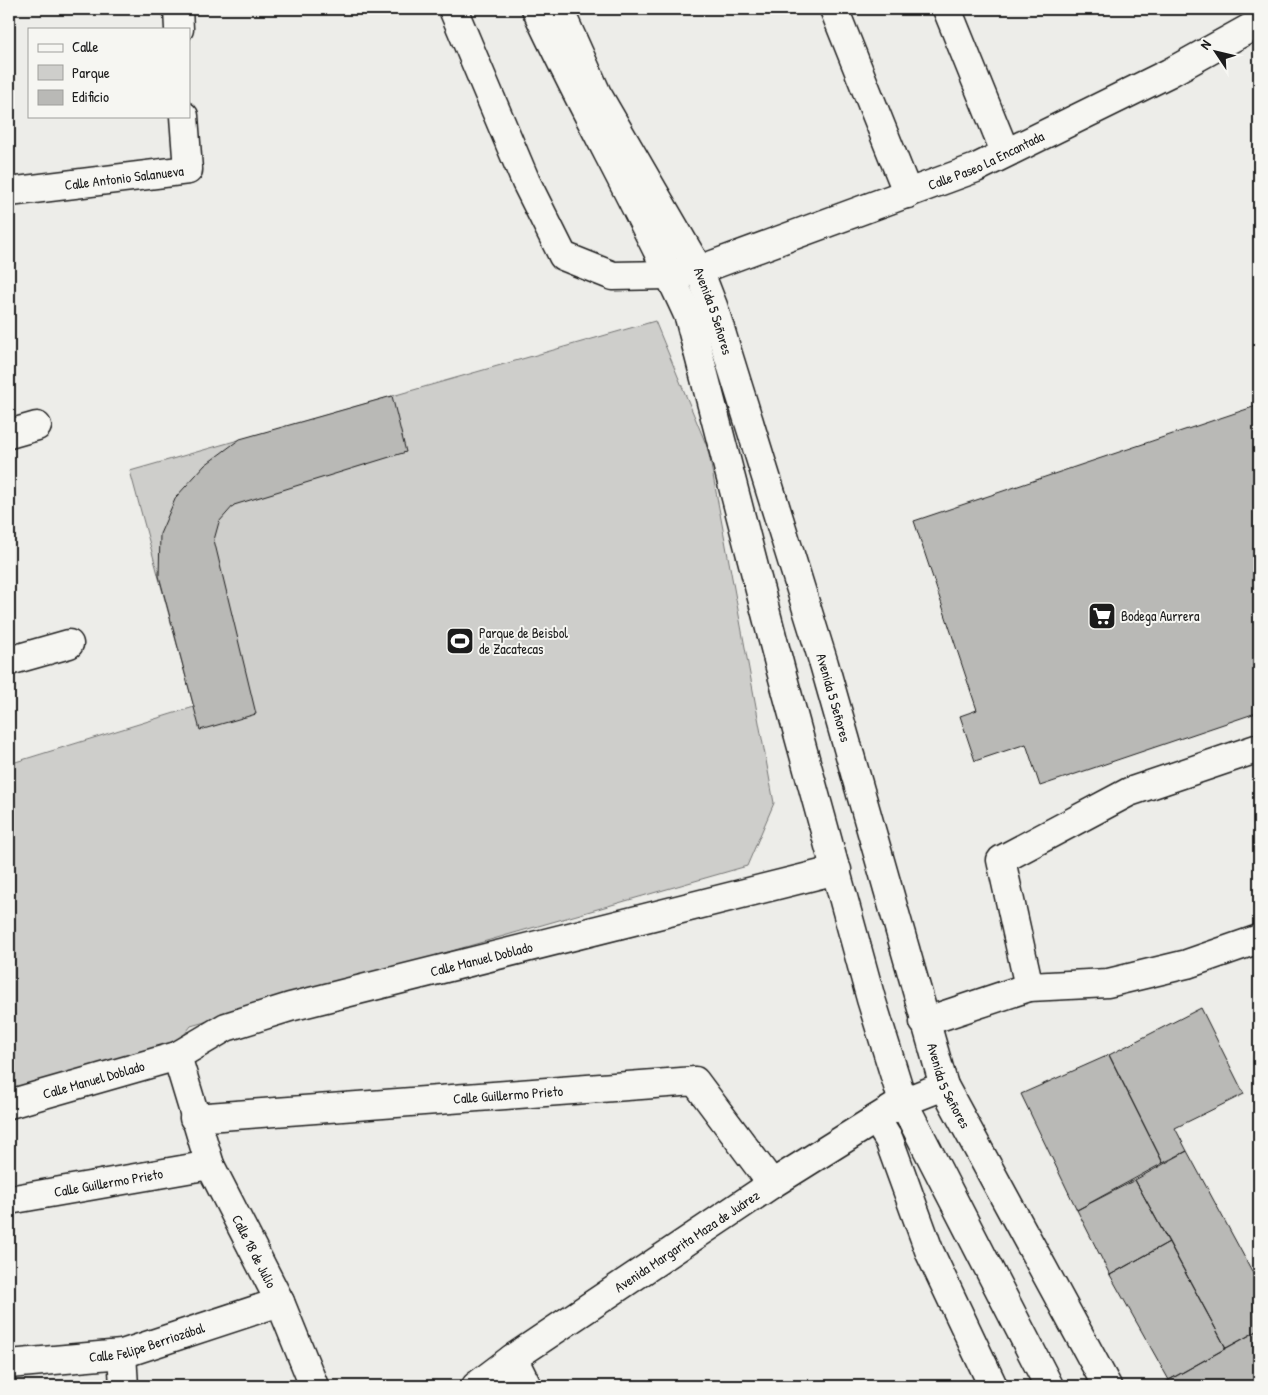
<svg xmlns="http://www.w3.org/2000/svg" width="1268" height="1395" viewBox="0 0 1268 1395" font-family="'Patrick Hand',sans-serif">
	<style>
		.green { fill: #cececb; stroke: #757574 }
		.building { fill: #b9b9b6; stroke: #1c1c1c }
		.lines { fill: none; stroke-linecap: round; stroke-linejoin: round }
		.minor-casing { stroke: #1c1c1c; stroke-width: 31 }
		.minor { stroke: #f6f6f2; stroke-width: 28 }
		.labels { text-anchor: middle; stroke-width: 4; stroke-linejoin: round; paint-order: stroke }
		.street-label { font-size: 14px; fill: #1c1c1c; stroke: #f6f6f2 }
		.poi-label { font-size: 14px; fill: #1c1c1c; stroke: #f6f6f2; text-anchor: start }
	</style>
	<rect width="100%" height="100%" fill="#edede9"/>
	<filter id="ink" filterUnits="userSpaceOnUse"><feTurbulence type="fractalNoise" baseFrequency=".02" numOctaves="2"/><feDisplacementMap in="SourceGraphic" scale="10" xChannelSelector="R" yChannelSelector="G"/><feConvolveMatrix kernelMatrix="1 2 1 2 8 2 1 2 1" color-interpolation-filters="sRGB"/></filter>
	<g filter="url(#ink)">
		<path class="green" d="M655,321L708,449L774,803L747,866L191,1026L173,1049L9,1093V764L194,707L130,471Z"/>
		<path class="building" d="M392,396L406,452L234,505L219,522L214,540L256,714L200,730L159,576L160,534L176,497L205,465L240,439Z
			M1259,405V712L1040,786L1026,744L975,761L960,716L977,710L914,521Z
			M1201,1008L1244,1094L1175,1128L1187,1151L1163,1163L1109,1055Z
			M1109,1055L1163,1163L1077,1210L1021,1094Z
			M1187,1151L1259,1284V1330L1226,1348L1135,1180Z
			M1135,1180L1169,1242L1110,1275L1077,1210Z
			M1169,1242L1226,1348L1169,1380L1110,1275Z
			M1259,1330V1386H1159L1169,1380Z"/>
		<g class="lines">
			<defs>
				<g id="minor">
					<path d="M178,9L179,29"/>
					<path id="s1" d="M453,9L526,182L563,256L613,276L670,275L699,270L976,168L1169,73L1259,23"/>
					<path d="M536,9C584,113 642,212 689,317L781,671L871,999L903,1102L1049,1386"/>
					<path id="s2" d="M559,9L597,94L699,270L713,306L824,664L944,1086L1107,1386"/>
					<path d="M834,9L908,194"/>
					<path d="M947,9L1005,152"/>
					<path id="s3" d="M9,192L188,170L184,116"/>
					<path d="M9,434L37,426"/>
					<path d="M9,661L69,644"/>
					<path d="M1029,987L1001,860L1129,792L1259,748"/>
					<path d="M924,1022L1029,987L1108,983L1187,964L1259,939"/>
					<path id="s4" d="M177,1056L210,1165L280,1302L314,1386"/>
					<path id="s5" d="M9,1104L177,1056L226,1027L290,1007L837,870"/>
					<path id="s6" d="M194,1118L695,1081L772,1184"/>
					<path d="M876,1119L889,1140L930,1253L993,1386"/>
					<path id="s7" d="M9,1200L210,1165"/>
					<path d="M122,1354L124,1386"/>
					<path d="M513,1358L527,1386"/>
					<path id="s8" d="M9,1364L122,1354L280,1302"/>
					<path id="s9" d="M476,1386L513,1358L772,1184L903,1102L944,1086"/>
				</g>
			</defs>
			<use href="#minor" class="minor-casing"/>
			<use href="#minor" class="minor"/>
		</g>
	</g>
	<defs>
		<symbol id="supermarket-square" viewBox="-11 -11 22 22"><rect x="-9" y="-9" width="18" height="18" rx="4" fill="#1c1c1c" stroke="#f6f6f2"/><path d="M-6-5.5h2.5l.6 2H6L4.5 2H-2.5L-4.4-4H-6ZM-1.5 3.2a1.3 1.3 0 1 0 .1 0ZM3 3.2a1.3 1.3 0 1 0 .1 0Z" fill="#fff"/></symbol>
		<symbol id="stadium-square" viewBox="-11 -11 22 22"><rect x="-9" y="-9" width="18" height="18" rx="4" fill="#1c1c1c" stroke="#f6f6f2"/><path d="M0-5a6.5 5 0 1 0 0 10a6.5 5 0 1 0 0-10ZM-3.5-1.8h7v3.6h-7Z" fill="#fff"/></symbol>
	</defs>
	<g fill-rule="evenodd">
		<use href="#supermarket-square" x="1086" y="600" width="32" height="32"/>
		<use href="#stadium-square" x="444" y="625" width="32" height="32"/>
	</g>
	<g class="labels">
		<g class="street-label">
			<text dy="5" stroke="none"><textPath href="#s1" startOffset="718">Calle Paseo La Encantada</textPath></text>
			<text dy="5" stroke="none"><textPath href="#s3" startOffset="116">Calle Antonio Salanueva</textPath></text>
			<text dy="5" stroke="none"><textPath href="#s2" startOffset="340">Avenida 5 Señores</textPath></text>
			<text dy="5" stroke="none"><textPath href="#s2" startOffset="745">Avenida 5 Señores</textPath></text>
			<text dy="5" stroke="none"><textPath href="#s5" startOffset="496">Calle Manuel Doblado</textPath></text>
			<text dy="5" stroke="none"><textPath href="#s5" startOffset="88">Calle Manuel Doblado</textPath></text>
			<text dy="5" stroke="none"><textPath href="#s2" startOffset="1150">Avenida 5 Señores</textPath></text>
			<text dy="5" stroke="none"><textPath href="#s6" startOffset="315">Calle Guillermo Prieto</textPath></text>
			<text dy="5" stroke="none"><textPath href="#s7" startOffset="101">Calle Guillermo Prieto</textPath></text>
			<text dy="5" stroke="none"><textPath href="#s9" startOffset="256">Avenida Margarita Maza de Juárez</textPath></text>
			<text dy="5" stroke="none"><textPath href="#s4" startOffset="211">Calle 18 de Julio</textPath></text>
			<text dy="5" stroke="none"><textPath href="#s8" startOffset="140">Calle Felipe Berriozábal</textPath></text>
		</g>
		<g class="poi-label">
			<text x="1121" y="621">Bodega Aurrera</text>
			<text x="479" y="638">Parque de Beisbol<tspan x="479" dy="16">de Zacatecas</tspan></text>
		</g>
	</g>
	<rect width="1268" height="1395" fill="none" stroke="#f6f6f2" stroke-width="30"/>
	<rect x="15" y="15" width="1238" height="1365" fill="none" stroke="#1c1c1c" stroke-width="2" filter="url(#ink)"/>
	<rect x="28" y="28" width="162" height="90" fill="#f6f6f2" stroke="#9f9f9c"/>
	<rect x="38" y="44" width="25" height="8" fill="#f6f6f2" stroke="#9f9f9c"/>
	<text x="72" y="52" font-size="15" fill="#1c1c1c">Calle</text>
	<rect x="38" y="65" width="25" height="15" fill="#cececb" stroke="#9f9f9c"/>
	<text x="72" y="78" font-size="15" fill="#1c1c1c">Parque</text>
	<rect x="38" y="90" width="25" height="15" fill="#b9b9b6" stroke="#9f9f9c"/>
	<text x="72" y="102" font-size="15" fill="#1c1c1c">Edificio</text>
	<g transform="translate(1216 52) rotate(305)" stroke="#f6f6f2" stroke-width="4" paint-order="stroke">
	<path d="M0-4L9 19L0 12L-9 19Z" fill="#1c1c1c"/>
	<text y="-8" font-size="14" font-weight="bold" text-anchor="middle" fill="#1c1c1c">N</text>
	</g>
</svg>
